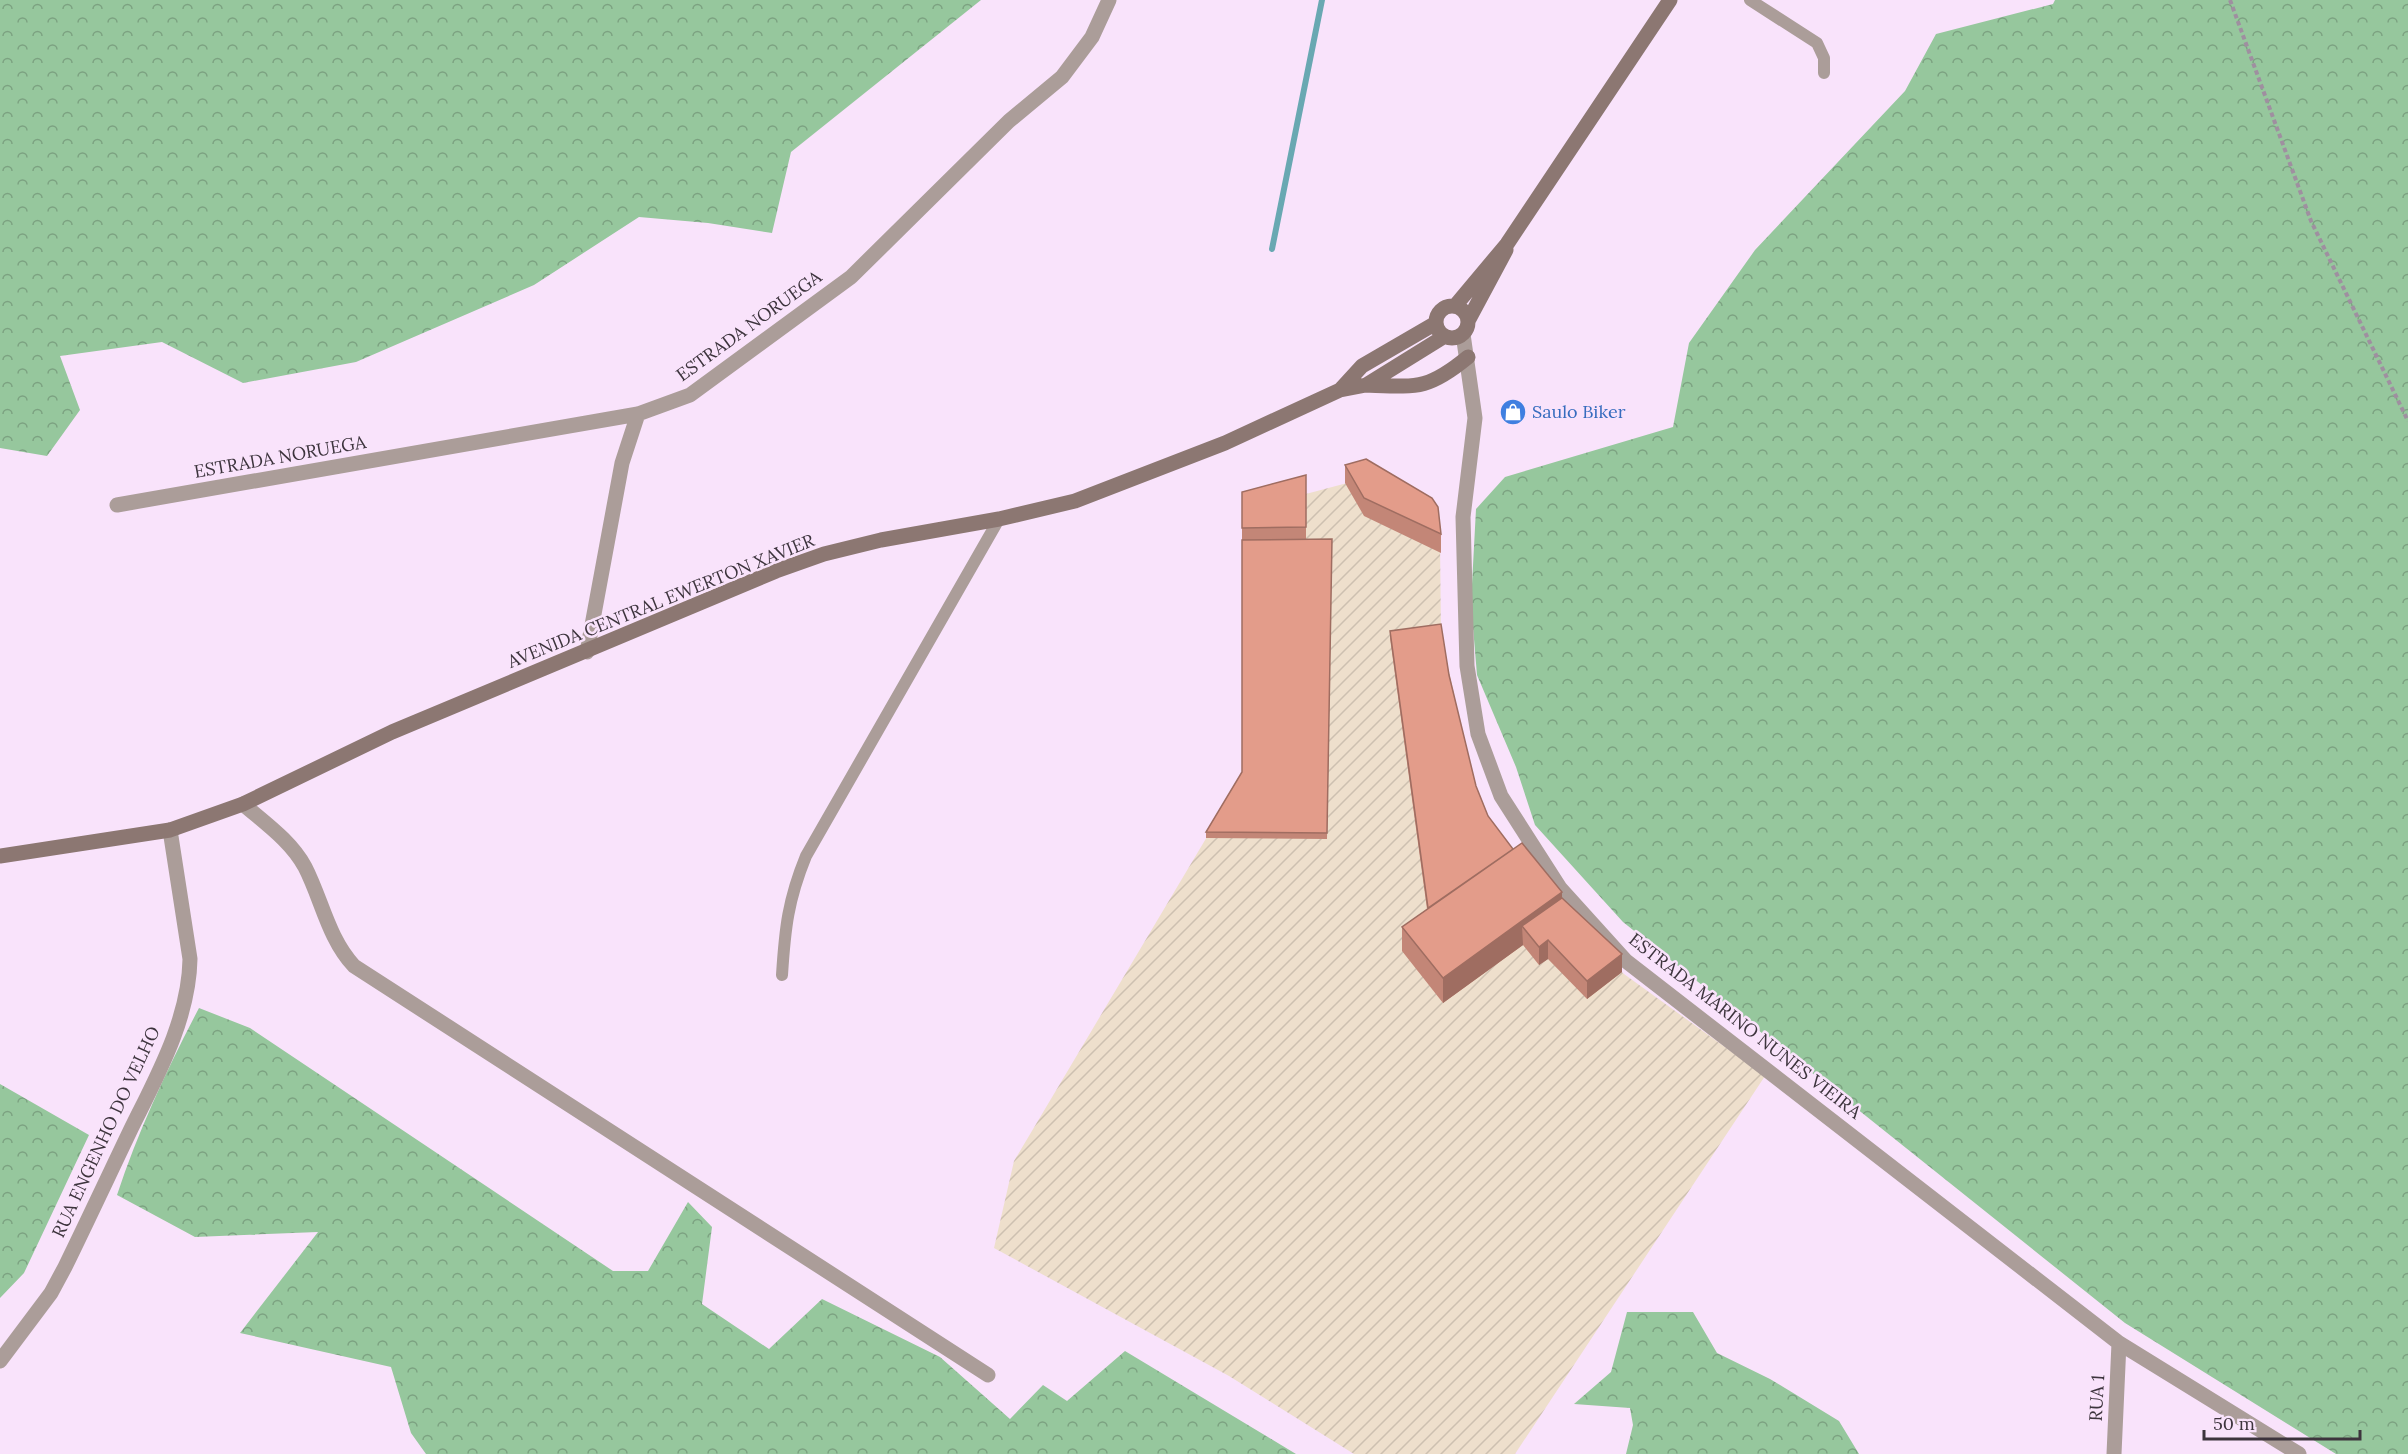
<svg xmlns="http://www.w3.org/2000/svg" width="2408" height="1454" viewBox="0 0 2408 1454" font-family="Lora,serif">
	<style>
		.industrial { fill: url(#industrial-furrows) }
		.forest { fill: url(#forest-crowns) }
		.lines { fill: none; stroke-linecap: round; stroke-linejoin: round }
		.stream { stroke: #69a8b2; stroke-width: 6 }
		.path { stroke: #9f8fa0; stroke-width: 4; stroke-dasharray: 4.5 3; stroke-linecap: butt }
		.lane { stroke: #ab9d99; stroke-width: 12 }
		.street { stroke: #ab9d99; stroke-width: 15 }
		.secondary { stroke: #8c7772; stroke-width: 15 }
		.wall { fill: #c38677 }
		.shaded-wall { fill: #9f6d61 }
		.building { fill: #e39c8a; stroke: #9f6d61; stroke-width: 1.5 }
		.labels { text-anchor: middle; stroke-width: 5; stroke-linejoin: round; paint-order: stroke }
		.street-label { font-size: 18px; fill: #3d343d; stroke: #f9e3fb }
		.shop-label { font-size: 18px; fill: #366cbe; stroke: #f9e3fb; text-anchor: start }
	</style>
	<defs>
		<pattern id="industrial-furrows" width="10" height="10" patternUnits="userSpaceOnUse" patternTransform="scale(1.5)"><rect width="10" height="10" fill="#eedfcc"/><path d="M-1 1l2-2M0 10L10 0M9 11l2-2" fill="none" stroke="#cdc0b0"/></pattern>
		<pattern id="forest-crowns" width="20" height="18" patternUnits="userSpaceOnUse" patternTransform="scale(1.5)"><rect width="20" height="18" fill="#96c79d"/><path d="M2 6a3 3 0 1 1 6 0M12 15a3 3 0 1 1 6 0" fill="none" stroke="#7ca281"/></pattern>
	</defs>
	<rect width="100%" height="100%" fill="#f9e3fb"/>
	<path class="industrial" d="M1366,478L1440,539L1441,636L1476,792L1488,822L1566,921L1624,974L1765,1076L1515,1454H1354L1229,1376L994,1248L1014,1161L1242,778V511Z"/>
	<path class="forest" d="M0,0H981L791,152L772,233L708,223L639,217L534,285L356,362L243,383L162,342L60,356L80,410L47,456L0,448Z
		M2055,0H2408V1454H2336L2125,1323L1623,922L1535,825L1516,767L1477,675L1471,603L1476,509L1505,477L1673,427L1689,343L1755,250L1905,91L1936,34L2053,4Z
		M199,1008L250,1028L613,1271H648L688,1202L712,1227L702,1304L769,1349L822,1299L940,1357L1010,1419L1043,1385L1067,1401L1125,1351L1296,1454H426L411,1433L391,1367L240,1333L318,1232L195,1237L117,1195C139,1129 167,1069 199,1008Z
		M0,1084L89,1135L24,1273L0,1298Z
		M1627,1312H1693L1717,1353L1770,1379L1839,1421L1859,1454H1626L1633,1425L1630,1408L1574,1404L1611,1372Z"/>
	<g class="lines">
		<path class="stream" d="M1272,249L1322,0"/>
		<path class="path" d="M2230,0L2311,221L2408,421"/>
		<path class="lane" d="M1750,0L1817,43L1824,58V73
			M782,975C785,928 788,900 806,856L999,519"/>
		<path class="street" d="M1463,334L1475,418L1463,517L1467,666L1478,734L1501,796L1560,888L1626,961L2119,1343L2299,1454
			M117,505L638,414L690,395L851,277L1009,121L1062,77L1092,37L1109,0
			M587,652L622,463L638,414
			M243,804C265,823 291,841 305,867C322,900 328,938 354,966L988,1375
			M0,1361L51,1293L65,1267C87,1222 108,1177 130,1131C156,1078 189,1020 190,959L170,830
			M2114,1454L2119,1343"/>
		<path class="secondary" d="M1455,306L1507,244L1670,0
			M1436 322a16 16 0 1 1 32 0a16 16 0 1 1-32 0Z
			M1468,321L1506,250
			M1366,385C1417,387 1428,390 1468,357
			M1340,390L1362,366L1436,323
			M0,856L170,830L243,804L392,732L776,571L824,554L881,540L999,519L1075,501L1225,443L1340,390L1366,385L1445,336"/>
	</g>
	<path class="wall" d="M1345,465L1441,534V553L1364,516L1345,483Z
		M1306,475V540L1332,539L1327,839L1206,838V832L1242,772V492Z
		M1390,631L1449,675L1476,786L1488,816L1513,849L1562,898L1622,972L1587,999L1548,959L1539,965L1523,945L1443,1003L1402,951V927L1427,909L1390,638Z"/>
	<path class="shaded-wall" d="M1562,892V916L1522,926L1523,945L1443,1003V978Z
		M1548,940V959L1539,965V947Z
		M1622,954V972L1587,999V981Z"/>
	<path class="building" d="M1366,459L1432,498L1438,507L1441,534L1364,498L1345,465Z
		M1306,475V527L1242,528V492Z
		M1332,539L1327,833L1206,832L1242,772V540Z
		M1441,624L1449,675L1476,786L1488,816L1513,849L1428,908L1390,631Z
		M1522,843L1562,892L1443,978L1402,927Z
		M1562,898L1622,954L1587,981L1548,940L1539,947L1522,926Z"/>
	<defs>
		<symbol id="shop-disc" viewBox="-11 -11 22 22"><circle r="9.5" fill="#3f7fe0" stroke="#f9e3fb"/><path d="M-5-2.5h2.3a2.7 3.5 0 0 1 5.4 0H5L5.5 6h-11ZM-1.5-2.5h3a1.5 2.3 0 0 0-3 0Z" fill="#fff"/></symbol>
	</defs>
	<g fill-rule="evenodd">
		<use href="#shop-disc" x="1498" y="397" width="30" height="30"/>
	</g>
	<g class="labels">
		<g class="street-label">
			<text transform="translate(749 326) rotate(-36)" y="6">ESTRADA NORUEGA</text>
			<text transform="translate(280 457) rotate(-10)" y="6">ESTRADA NORUEGA</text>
			<text transform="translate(661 601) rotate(-22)" y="6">AVENIDA CENTRAL EWERTON XAVIER</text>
			<text transform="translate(1745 1026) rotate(38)" y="6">ESTRADA MARINO NUNES VIEIRA</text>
			<text transform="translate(106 1132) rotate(-65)" y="6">RUA ENGENHO DO VELHO</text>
			<text transform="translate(2097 1398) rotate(-87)" y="6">RUA 1</text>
		</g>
		<g class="shop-label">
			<text x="1532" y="418">Saulo Biker</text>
		</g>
	</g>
	<path d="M2204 1430v9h156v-9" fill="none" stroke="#3d343d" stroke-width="3"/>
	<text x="2213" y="1430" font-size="18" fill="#3d343d" stroke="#f9e3fb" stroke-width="4.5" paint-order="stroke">50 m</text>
</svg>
